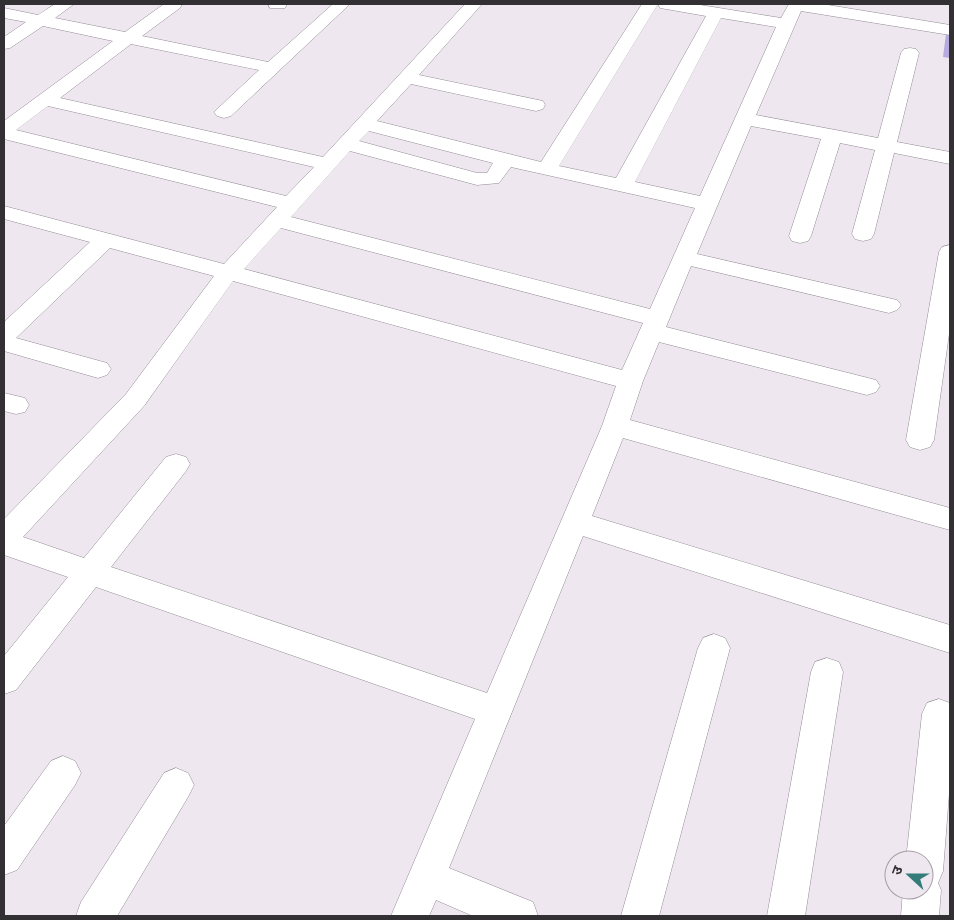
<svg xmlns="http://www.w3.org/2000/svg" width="954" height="920" viewBox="0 0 954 920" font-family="Arial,'Noto Sans Devanagari',sans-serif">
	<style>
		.building { fill: #b7aade }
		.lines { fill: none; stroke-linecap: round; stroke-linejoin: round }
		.minor-casing { stroke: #938c94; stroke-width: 1 }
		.minor { fill: #fff; fill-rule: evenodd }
	</style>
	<rect width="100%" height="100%" fill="#efe7f0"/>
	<path class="building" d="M946,34H950V58L943,57Z"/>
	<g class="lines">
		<defs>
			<path id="minor" d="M55,4H74L55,18L125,32L164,4H182L180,8L142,36L268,62L333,4H350L231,116L224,118L217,116L214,112L259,70L131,44L60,98L323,157L465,4H482L419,75L543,101L545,105L543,109L536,111L411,84L377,121L541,162L642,4H694L781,18L789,4H822L950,25V35L801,11L756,115L878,138L901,53L904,49L910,48L916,49L919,53L897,142L950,152V164L894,153L874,234L871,239L863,241L855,239L852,234L875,150L840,143L811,236L808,241L800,243L792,241L789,236L821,139L751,126L697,254L897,300L901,305L897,310L889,313L691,266L666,327L876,380L880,386L876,392L867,395L659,342L643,381L630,420L950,508V530L623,438L592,516L950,625V653L583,536L449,868L533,902L538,916H473L436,900L429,916H391L475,719L96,587L16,690L4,694V656L68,577L4,555V519L126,394L214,276L110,248L16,338L107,363L111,369L107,375L98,378L4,351V322L90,242L4,219V206L224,264L277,207L4,139V121L113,41L43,26L10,48L4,49V37L26,22L4,18V8L38,15ZM658,4L660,8L666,9L706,16L616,178L559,166ZM721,18L776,27L700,196L635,182ZM48,106L314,167L286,196L16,130ZM369,131L493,163L487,173H477L359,141ZM350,151L477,185L499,183L511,167L695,208L650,309L291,217ZM281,228L643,323L622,370L244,269ZM233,281L616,386L602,426L487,693L111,567L186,471L190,464L186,457L176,454L166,457L84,558L23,537L144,406Z
				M268,4H287L285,8H270Z
				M950,245V327L934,440L930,447L920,450L910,447L906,440L939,252L942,247Z
				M4,393L25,398L29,405L25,412L16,414L4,411Z
				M714,634L725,638L730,648L659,916H621L698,648L703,638Z
				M827,658L839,662L843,672L805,916H767L811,672L815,662Z
				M939,699L950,703V781L943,871L938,883L941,890L939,916H901L903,890H924V860H906L922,714L927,703Z
				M63,756L75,761L81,773L75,785L17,870L4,875V826L51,761Z
				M176,768L188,773L194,785L188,797L117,916H76L81,902L164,773Z"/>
		</defs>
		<use href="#minor" class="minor-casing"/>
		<use href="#minor" class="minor"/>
	</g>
	<rect width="954" height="920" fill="none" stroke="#333033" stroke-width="10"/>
	<g transform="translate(909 875) rotate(291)"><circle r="24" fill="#efe7f0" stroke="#a49ea4"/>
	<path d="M0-4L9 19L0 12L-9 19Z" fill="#337c79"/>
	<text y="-8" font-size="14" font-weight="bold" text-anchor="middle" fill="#333033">उ</text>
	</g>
</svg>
